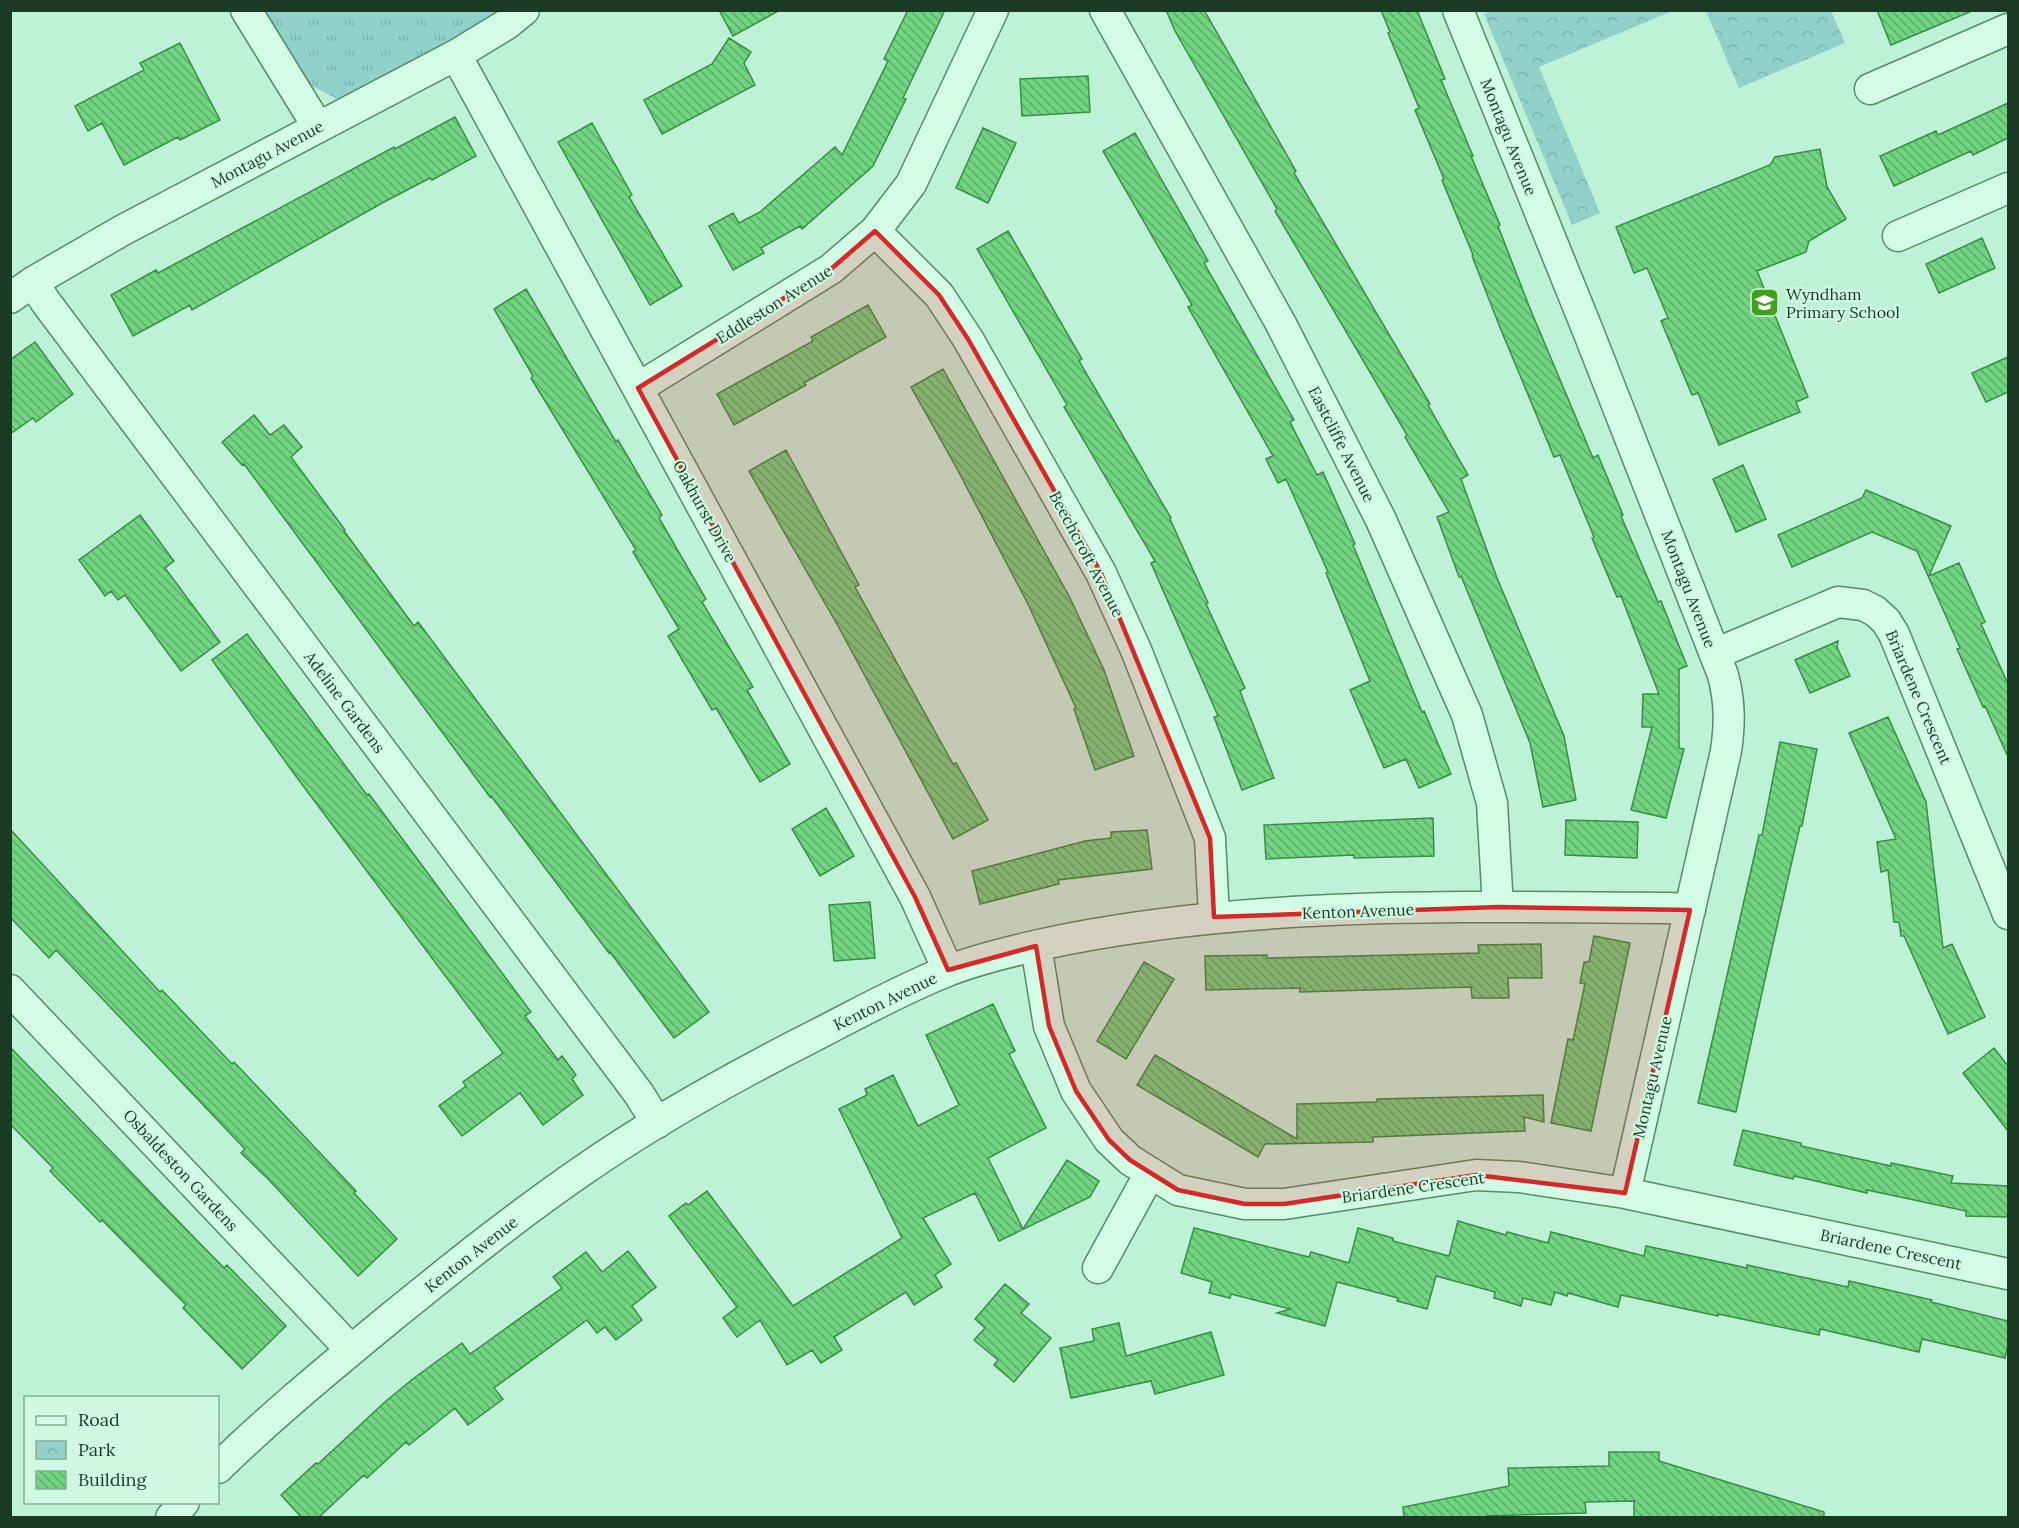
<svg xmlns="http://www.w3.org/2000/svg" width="2019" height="1528" viewBox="0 0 2019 1528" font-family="Lora,serif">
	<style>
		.grass { fill: url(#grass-tufts) }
		.park { fill: url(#park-crowns) }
		.building { fill: url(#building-back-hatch); stroke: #398e45; stroke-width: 1.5 }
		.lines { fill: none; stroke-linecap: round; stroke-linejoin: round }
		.minor-casing { stroke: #558c65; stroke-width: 33 }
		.minor { stroke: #d2fce5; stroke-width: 30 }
		.marked { fill: #d62828; fill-opacity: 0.2; stroke: #d62828; stroke-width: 4.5; stroke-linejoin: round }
		.labels { text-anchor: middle; stroke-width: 4.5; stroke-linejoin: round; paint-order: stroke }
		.street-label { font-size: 16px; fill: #1b3a23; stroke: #cff9e2 }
		.poi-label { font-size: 16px; fill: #1b3a23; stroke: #cff9e2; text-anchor: start }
	</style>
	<defs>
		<pattern id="grass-tufts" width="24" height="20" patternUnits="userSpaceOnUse" patternTransform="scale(1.5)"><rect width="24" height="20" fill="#91d1c9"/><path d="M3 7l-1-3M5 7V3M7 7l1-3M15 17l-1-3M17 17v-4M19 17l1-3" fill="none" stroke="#7cb4ac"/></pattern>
		<pattern id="park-crowns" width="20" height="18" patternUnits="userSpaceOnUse" patternTransform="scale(1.5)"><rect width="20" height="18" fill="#91d1c9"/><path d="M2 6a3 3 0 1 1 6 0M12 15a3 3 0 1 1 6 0" fill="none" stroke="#7cb4ac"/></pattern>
		<pattern id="building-back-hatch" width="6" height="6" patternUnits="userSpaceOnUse" patternTransform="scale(1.5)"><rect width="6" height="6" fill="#70d481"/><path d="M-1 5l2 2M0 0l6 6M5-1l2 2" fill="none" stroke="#5bad69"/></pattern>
	</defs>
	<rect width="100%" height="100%" fill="#bef2d6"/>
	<path class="grass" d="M261,11H498L412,64L337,99L308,84Z"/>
	<path class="park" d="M1492,11H1672L1539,67L1600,213L1572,225L1484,14Z
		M1706,11H1831L1845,43L1739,88Z"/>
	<path class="building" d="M719,10H780L733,36Z
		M908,10H945L903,98L906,99L873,166L802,229L800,226L761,248L764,253L733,270L709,226L733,213L739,223L760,212L835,147L842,155L888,61L884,59Z
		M1166,10H1204L1296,171L1294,173L1430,404L1428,405L1468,475L1461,479L1497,578L1564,736L1576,800L1543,807L1530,743L1461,576L1459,577L1437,517L1449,512L1405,437L1407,435L1275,211L1277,209L1175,31Z
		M1381,10H1417L1445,79L1441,80L1473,156H1471L1500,225L1498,226L1529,306L1593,458L1598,455L1623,515L1621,516L1658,602L1661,601L1687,666L1679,669V748L1684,749L1666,818L1631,810L1652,727H1642L1643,694H1659L1621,596L1617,597L1592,538L1594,537L1560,455L1554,457L1499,325L1472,256L1473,255L1442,180L1444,179L1415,110L1419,108L1388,33L1390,32Z
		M1877,10H1972V11L1891,45Z
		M729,38L751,52L744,63L755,85L662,134L644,100L712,64Z
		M180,43L220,120L180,140L178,137L124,165L102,123L88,131L75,106L144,70L140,63Z
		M1088,76L1090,112L1022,116L1020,79Z
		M2008,103V138L1973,155L1971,151L1894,186L1880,156L1936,131L1938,135Z
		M455,117L476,156L432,180L430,178L384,202L192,310L190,305L133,336L111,295L156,270L158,273L394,147L395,149Z
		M592,123L632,195L629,197L682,286L650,305L558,142Z
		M983,128L1016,143L988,203L956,188Z
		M1135,133L1208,261L1204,263L1294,420L1290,422L1317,475L1323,472L1355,544L1353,545L1422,712L1424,711L1451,774L1419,788L1406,759L1384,768L1350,690L1370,681L1326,573L1328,572L1286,479L1278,483L1266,459L1273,456L1188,307L1192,305L1103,151Z
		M1820,149L1827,187L1846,219L1809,241L1806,252L1757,271L1808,397L1796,402L1800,412L1719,445L1698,393L1692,395L1661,321L1668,318L1647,268L1634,273L1616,227L1770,165L1775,157Z
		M1008,231L1082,359L1079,361L1171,518L1170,519L1208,603L1206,604L1245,688L1240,691L1274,778L1242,790L1214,717L1218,716L1151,563L1155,561L1064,407L1067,405L977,249Z
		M1982,238L1995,268L1939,293L1926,264Z
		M526,289L616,442L618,440L662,515L659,518L706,599L702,602L753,687L747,690L790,764L760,782L716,708L712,710L668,636L679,629L633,552L636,550L531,378L533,376L494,309Z
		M868,305L886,337L804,383L806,385L734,425L717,394L813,341L811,337Z
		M35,342L73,394L36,422L33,418L10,434V360Z
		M2008,357V392L1986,402L1972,373Z
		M943,369L1069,596L1104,670L1134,756L1095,770L1074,709L1076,708L1027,602L956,467L911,387Z
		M254,415L270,435L284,425L302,447L291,457L345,530L344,531L414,626L418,622L709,1012L674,1038L610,952L609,953L491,796L490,797L244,464L242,465L222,442Z
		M786,450L859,585L855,587L953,764L956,763L988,820L953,839L838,626L749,471Z
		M1743,465L1766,519L1736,532L1713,479Z
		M1866,490L1951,526L1929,576L1959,563L1985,622L1981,624L2008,684V757L1985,706L1983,707L1957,649L1960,648L1917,551L1872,532L1792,567L1778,535L1862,498Z
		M140,515L174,561L165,568L220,642L181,671L125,595L118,600L111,591L105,596L79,560Z
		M247,634L367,795L369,794L531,1012L525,1016L558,1060L562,1056L576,1075L572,1079L583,1095L543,1125L520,1093L462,1136L439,1106L466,1086L463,1082L503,1053L295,775L212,660Z
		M1838,641L1837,647L1850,676L1810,693L1795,660Z
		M1888,717L1926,802L1943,948L1952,944L1985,1017L1948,1034L1904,936H1901L1899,922H1894L1888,870L1881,872L1877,842L1896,839L1849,733Z
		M1780,742L1817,749L1802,826H1800L1765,979L1736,1112L1698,1103L1759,835H1762Z
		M826,808L854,856L820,876L792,829Z
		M1433,818L1434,856L1354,858V855L1266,859L1264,825Z
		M1566,820L1638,822L1637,858L1565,855Z
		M10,829L160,992L162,990L232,1064L234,1062L356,1191L354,1193L397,1239L358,1276L269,1180L241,1153L245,1149L56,950L49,958L10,917Z
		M1147,830L1152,869L1058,880L1059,884L980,904L972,871L1085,841L1111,838V832Z
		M870,902L875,958L834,961L829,905Z
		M1594,936L1630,943L1591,1131L1551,1123L1568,1039L1573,1040L1585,984L1580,983L1584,962H1589Z
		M1541,944L1542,978H1508L1509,998H1472L1471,987L1300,992V988L1206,990L1205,956L1267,955V958L1479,953L1478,945Z
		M1144,962L1174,979L1126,1059L1097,1041Z
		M993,1004L1015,1051L1009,1054L1046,1128L988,1158L1023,1229L1067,1160L1099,1181L1090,1197L999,1241L975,1193L923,1218L951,1264L935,1275L942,1287L914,1305L906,1292L834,1337L842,1350L821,1363L812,1350L787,1365L760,1320L737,1337L723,1318L737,1307L669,1216L686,1203L688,1205L707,1191L793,1306L902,1238L839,1109L867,1095L865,1089L893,1075L918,1126L959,1105L926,1035Z
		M10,1047L183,1226L224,1268L227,1265L286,1326L242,1369L183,1308L186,1305L102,1220L100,1222L50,1171L53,1168L10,1124Z
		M1994,1048L2008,1066V1131L1963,1073Z
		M1155,1055L1297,1139V1104L1377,1102V1099L1543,1095L1544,1122L1524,1117L1525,1131L1373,1137V1142L1265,1144L1258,1157L1137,1085Z
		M1743,1130L1801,1143V1146L1891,1166V1163L1953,1176L1951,1183L2008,1186V1217L1966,1216V1211L1867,1190V1193L1794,1176L1793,1179L1734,1165Z
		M1458,1221L1506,1235L1507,1232L1548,1243L1551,1232L1644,1256L1646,1246L1747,1268V1265L1848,1287L1849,1281L1932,1300L1931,1302L2008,1321V1345L2005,1358L1922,1339L1919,1352L1820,1329L1819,1335L1718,1314V1316L1621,1295L1618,1307L1568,1293L1567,1296L1555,1292L1551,1305L1523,1298L1521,1306L1494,1298L1495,1292L1436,1276L1427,1309L1397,1301L1398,1298L1337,1282L1325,1326L1277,1313L1290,1309L1231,1294L1230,1298L1209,1293L1212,1282L1181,1273L1194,1228L1309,1257L1311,1252L1349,1263L1358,1228L1393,1238V1241L1449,1256Z
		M628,1251L656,1287L632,1306L642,1320L616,1340L605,1327L597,1333L587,1320L494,1388L503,1399L468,1425L455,1408L409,1445L406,1442L367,1478L364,1475L318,1518H302L281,1495L316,1463L318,1464L386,1401L414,1378L462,1343L470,1354L562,1288L553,1277L586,1252L602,1272Z
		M1005,1284L1029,1304L1021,1313L1051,1338L1014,1382L994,1365L998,1360L974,1340L985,1328L975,1319Z
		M1119,1323L1126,1356L1211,1332L1224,1375L1155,1394L1151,1381L1071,1398L1060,1348L1094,1341L1092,1329Z
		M1609,1452H1659V1461L1824,1512V1518L1634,1517V1501L1585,1502L1586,1513L1486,1516V1518H1404L1403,1507L1509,1486L1508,1468L1609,1466Z"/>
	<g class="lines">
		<defs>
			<path id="minor" d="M246,10L318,127
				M1105,10L1281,324L1381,520L1467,715L1492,803L1498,907
				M1458,10L1588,331L1723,675C1730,702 1730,724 1726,751L1625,1193
				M456,55L915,897L948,970
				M1870,89L2008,29
				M875,231L939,295L968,339L1101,573L1136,650L1210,838L1214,917
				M1898,236L2008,188
				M33,282L45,301L639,1094L657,1123
				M10,298L33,282L123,230L456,55L507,24L524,10
				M638,388L831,269L875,231L911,184L993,10
				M1715,654L1838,602L1863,605L1875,611L1886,621L1894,634L2008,914
				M1036,946L1049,1026L1076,1091L1109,1140L1130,1160L1178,1190L1245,1204H1284L1476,1175L1519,1177L1625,1193L2008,1274
				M10,990L351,1350
				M1098,1268L1150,1173
				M218,1468C271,1416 331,1367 389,1319C452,1268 515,1217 582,1171C655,1120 735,1076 814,1036C857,1014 900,990 945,972C974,960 1008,952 1039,945C1245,900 1460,907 1670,908L1690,910
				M171,1518L184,1502"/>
		</defs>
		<use href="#minor" class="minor-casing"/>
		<use href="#minor" class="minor"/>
	</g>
	<path class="marked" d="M875,231L939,295L968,339L1101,573L1210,838L1214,917L1498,907L1690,910L1625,1193L1476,1175L1284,1204H1245L1178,1190L1130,1160L1109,1140L1076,1091L1049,1026L1036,946L948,970L915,897L638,388L831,269Z"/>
	<defs>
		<symbol id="school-square" viewBox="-11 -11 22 22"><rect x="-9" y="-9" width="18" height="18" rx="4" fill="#40a11f" stroke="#cff9e2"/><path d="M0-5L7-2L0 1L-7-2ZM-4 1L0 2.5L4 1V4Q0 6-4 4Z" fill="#fff"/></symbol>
	</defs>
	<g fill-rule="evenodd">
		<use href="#school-square" x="1748" y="286" width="33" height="33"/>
	</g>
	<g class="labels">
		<g class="street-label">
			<text transform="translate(1509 137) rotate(68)" y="6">Montagu Avenue</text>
			<text transform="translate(267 154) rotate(-28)" y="6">Montagu Avenue</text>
			<text transform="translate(774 304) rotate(-32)" y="6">Eddleston Avenue</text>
			<text transform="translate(1342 444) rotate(63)" y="6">Eastcliffe Avenue</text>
			<text transform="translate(705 511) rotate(61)" y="6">Oakhurst Drive</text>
			<text transform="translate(1087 554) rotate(62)" y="6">Beechcroft Avenue</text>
			<text transform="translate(1689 589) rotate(69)" y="6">Montagu Avenue</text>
			<text transform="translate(1919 697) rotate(67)" y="6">Briardene Crescent</text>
			<text transform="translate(345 702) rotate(53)" y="6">Adeline Gardens</text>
			<text transform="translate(1358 911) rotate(-2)" y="6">Kenton Avenue</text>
			<text transform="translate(885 1001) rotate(-26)" y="6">Kenton Avenue</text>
			<text transform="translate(1652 1077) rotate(-77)" y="6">Montagu Avenue</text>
			<text transform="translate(181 1170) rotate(47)" y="6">Osbaldeston Gardens</text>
			<text transform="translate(1413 1187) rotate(-8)" y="6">Briardene Crescent</text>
			<text transform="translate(1891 1249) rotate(12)" y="6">Briardene Crescent</text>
			<text transform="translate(471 1254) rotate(-38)" y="6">Kenton Avenue</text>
		</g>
		<g class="poi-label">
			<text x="1786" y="300">Wyndham<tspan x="1786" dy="18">Primary School</tspan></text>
		</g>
	</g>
	<rect width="2019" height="1528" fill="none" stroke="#1b3a23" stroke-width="24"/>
	<rect x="24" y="1396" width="195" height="108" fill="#cff9e2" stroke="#87ad96" stroke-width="1.5"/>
	<rect x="36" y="1416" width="30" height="9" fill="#d2fce5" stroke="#87ad96" stroke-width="1.5"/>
	<text x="78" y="1426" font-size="18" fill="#1b3a23">Road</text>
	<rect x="36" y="1441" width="30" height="18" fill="url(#park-crowns)" stroke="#87ad96" stroke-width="1.5"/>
	<text x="78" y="1456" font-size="18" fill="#1b3a23">Park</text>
	<rect x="36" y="1471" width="30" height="18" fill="url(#building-back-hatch)" stroke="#87ad96" stroke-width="1.5"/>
	<text x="78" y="1486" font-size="18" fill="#1b3a23">Building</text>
</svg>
